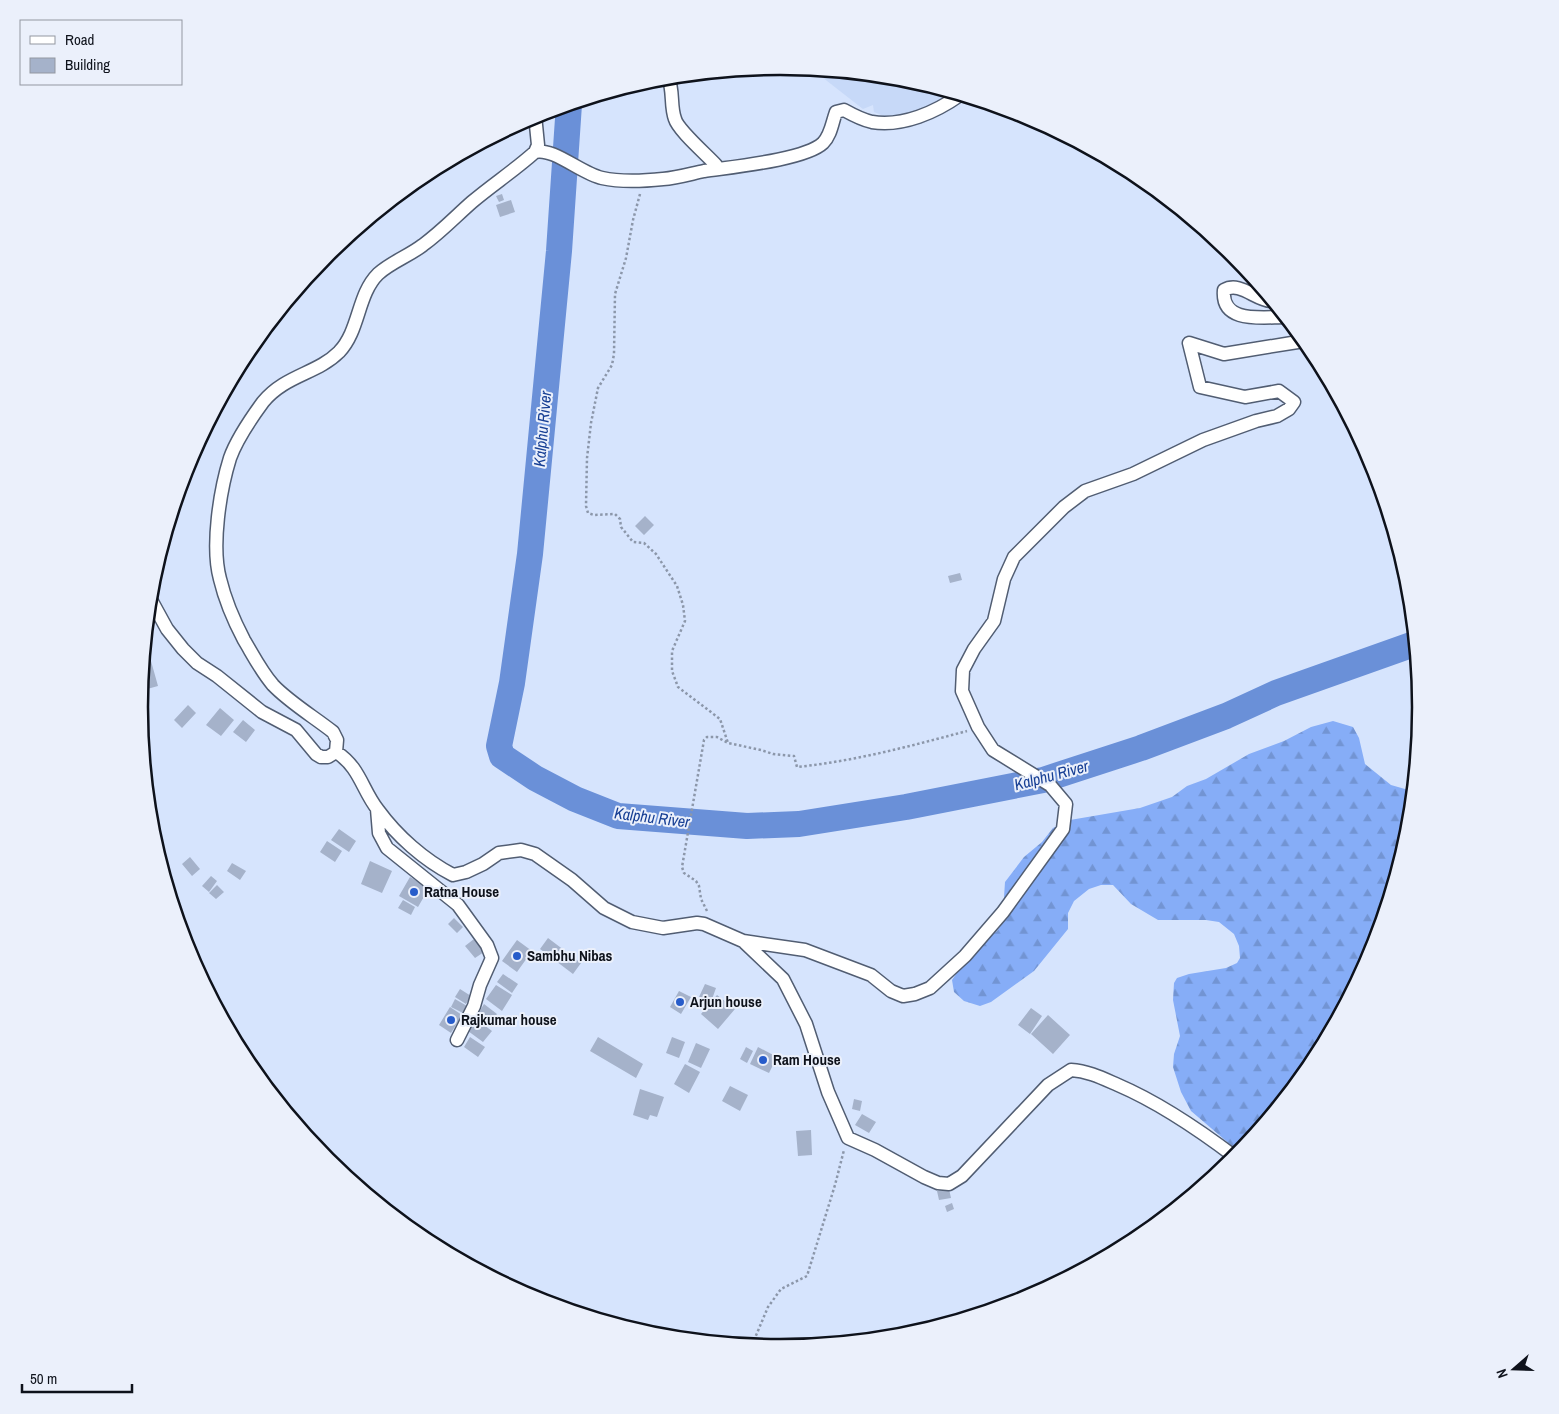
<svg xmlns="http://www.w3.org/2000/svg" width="1559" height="1414" viewBox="0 0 1559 1414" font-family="'Archivo Narrow',sans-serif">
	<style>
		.built { fill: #c7d9f8 }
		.forest { fill: url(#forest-firs) }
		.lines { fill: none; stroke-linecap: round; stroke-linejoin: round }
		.river { stroke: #6a90d8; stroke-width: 26 }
		.building { fill: #a5b2ca }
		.street-casing { stroke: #515d72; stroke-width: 15 }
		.path { stroke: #8c97aa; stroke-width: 2.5; stroke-dasharray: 2.5 2.5; stroke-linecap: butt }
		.street { stroke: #fff; stroke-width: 12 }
		.poi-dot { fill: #275cca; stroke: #ebf0fb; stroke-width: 2 }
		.labels { text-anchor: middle; stroke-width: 4; stroke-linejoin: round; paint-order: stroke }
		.poi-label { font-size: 15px; font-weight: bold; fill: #0e121b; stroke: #ebf0fb; text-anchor: start }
		.water-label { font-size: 16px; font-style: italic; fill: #173f94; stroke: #ebf0fb }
		.rim { fill: none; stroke: #0e121b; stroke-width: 2.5 }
	</style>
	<defs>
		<pattern id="forest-firs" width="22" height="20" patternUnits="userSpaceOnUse" patternTransform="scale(1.25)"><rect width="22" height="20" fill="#86adf7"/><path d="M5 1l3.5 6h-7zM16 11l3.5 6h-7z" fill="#7294d3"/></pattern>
	</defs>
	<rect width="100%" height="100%" fill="#d6e4fd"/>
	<path class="built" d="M813,70L905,79L943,90L944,93L939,105L928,109L886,117L874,112L873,105L863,109Z"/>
	<path class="forest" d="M1333,721L1353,727L1359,738L1365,764L1391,785L1412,791L1408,832L1371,952L1312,1063L1239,1152L1191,1111L1181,1092L1173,1067L1174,1054L1180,1036L1173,1000L1174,983L1177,978L1189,974L1226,968L1237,963L1240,958L1239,946L1234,934L1219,922L1206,920H1158L1131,904L1113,885H1101L1089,889L1074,901L1068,913V929L1034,971L991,1002L980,1006L964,1001L954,992L952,980L971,952L997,931L1004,921L1007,913L1004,897L1005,882L1024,857L1042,842L1053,828L1070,820L1140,808L1172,797L1187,786L1206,779L1249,754L1284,741L1311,727Z"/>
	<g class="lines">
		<path class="river" d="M569,104L559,251L530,554L512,683L499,746L502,756L535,778L575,799L618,816L747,826L799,824L906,807L1043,780L1141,748L1226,716L1276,693L1414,644"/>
	</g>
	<path class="building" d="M502,194L504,200L499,202L496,196Z
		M511,200L515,212L500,217L496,205Z
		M645,516L654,525L644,535L635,526Z
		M960,573L962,580L950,583L948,576Z
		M151,661L158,686L140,691L143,664Z
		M188,705L196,713L182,728L174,720Z
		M220,708L234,720L221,736L206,725Z
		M243,720L255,730L246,742L233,732Z
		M339,829L356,841L349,852L331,840Z
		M327,841L342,851L335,862L320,852Z
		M190,857L200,869L192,876L182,864Z
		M370,861L392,871L382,893L361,884Z
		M232,863L246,871L240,880L227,871Z
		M211,876L217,881L209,892L202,886Z
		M410,877L429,888L418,907L399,896Z
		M217,885L224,892L216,899L209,893Z
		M403,900L415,907L411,915L398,908Z
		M454,918L463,927L457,933L448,924Z
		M548,938L581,963L573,974L540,949Z
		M474,939L484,952L475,958L465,946Z
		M517,940L532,951L517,972L502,961Z
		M503,974L518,984L512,993L497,982Z
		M705,984L716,988L711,1002L699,997Z
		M496,985L512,995L502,1011L486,999Z
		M460,989L471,996L466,1004L455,997Z
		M679,991L691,997L681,1014L670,1007Z
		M717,995L735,1009L718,1029L701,1014Z
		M455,999L467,1006L463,1013L451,1007Z
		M484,1004L497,1014L490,1023L478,1014Z
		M450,1007L462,1015L451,1033L439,1025Z
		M1031,1008L1042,1016L1030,1034L1018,1025Z
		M1048,1015L1070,1035L1053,1054L1031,1034Z
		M476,1019L492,1031L483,1042L468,1031Z
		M470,1037L485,1047L478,1057L464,1047Z
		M598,1037L643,1064L636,1078L590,1051Z
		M672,1037L685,1042L679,1058L666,1053Z
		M696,1043L710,1049L701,1068L688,1062Z
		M746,1047L753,1051L747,1063L740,1059Z
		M758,1047L777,1057L769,1073L750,1064Z
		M685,1064L700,1072L689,1093L674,1084Z
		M730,1086L748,1095L740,1111L722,1101Z
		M640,1089L664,1097L657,1117L650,1115L648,1120L633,1115Z
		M854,1099L862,1101L860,1111L852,1109Z
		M862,1114L876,1122L869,1133L855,1125Z
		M811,1130L812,1155L798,1156L796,1131Z
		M949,1189L951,1198L939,1200L937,1191Z
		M952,1203L954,1209L947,1212L945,1206Z"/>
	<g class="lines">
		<defs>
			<path id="street" d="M668,77C674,91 670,106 675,119C678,130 707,155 716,165L718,169
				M535,152C553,147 582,174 602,178C620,182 644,181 663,179C677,178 690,174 704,171C730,167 805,160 823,143C831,135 832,123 836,112L844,110C853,115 863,120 872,122C903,127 936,112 960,95
				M1271,301C1255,300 1240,281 1224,290C1221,324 1262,317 1285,317
				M150,598L167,629L183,649L197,663L217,676L262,712L296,730L316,754L321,757H328L336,752
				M336,752C360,767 362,790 378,810C397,836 424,860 453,875L466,872L483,864L499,853L521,850L535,854L572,880L604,908L632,922L663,928L697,923L704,924L743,941L805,950L871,975L891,991L903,996L915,994L930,988L965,956L1003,912L1063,829L1066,804L1050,785L993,750L978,727L962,691L963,670L974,649L994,621L1004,579L1014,557L1064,507L1085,491L1133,474L1203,440L1256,421L1277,416L1289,409L1294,402L1279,391L1245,397L1200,387L1189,343L1224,354L1304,341
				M336,752L337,740L333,732C314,717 289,702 273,685C261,671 253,655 244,640C234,621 225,600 220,579C211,546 220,490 230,458C236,441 252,417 263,402C285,375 317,374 339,352C360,330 357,295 378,274C391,262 409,256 423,245C441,232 456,216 472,202C492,185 515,170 535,152L538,145L535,115
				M377,809L379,833L387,848L458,905L487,945L492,958L480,985L474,1006L457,1040
				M743,941L783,979L806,1024L828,1092L848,1138L875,1150L924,1177L938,1183L949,1184L962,1176L1048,1085L1071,1070C1088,1071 1102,1078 1118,1085C1160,1103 1198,1129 1235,1157"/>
		</defs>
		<use href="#street" class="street-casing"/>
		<path class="path" d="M640,194L633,220L626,258L615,294L614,354L612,365L598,388L591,423L587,458L586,506L588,513L594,515L615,514L620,519L621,527L633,542L644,543L656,554L677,586L683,605L685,621L672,651V671L678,687L720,719L728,743
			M707,911L701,899L699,886L696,881L684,873L682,867L704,740L707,737H717L728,743L761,750L773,754L794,756L797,767C855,761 911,746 967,731
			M752,1345L768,1307L781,1289L807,1276L835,1185L844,1150"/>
		<use href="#street" class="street"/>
	</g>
	<g class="poi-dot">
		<circle cx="414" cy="892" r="5"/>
		<circle cx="517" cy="956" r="5"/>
		<circle cx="680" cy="1002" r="5"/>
		<circle cx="451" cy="1020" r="5"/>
		<circle cx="763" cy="1060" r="5"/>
	</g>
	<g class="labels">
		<g class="poi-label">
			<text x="424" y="897">Ratna House</text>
			<text x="527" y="961">Sambhu Nibas</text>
			<text x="690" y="1007">Arjun house</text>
			<text x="461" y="1025">Rajkumar house</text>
			<text x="773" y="1065">Ram House</text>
		</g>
		<g class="water-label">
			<text transform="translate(542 429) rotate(-85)" y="6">Kalphu River</text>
			<text transform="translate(1051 775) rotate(-15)" y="6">Kalphu River</text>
			<text transform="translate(652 817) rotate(7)" y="6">Kalphu River</text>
		</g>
	</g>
	<path d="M0 0H1559V1414H0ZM148 707a632 632 0 1 1 1264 0a632 632 0 1 1-1264 0Z" fill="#ebf0fb" fill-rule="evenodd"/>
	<path class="rim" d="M148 707a632 632 0 1 1 1264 0a632 632 0 1 1-1264 0Z"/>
	<rect x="20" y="20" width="162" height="65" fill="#ebf0fb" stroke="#9397a1"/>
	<rect x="30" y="36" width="25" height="8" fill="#ffffff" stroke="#9397a1"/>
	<text x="65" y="45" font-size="15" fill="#0e121b">Road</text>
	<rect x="30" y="58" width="25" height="15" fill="#a5b2ca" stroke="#9397a1"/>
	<text x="65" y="70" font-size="15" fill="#0e121b">Building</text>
	<g transform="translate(1514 1369) rotate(250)" stroke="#ebf0fb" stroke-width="4" paint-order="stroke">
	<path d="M0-4L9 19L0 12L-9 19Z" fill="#0e121b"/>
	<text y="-8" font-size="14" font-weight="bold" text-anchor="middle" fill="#0e121b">N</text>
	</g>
	<path d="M22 1384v8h110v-8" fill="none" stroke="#0e121b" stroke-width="2.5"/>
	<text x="30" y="1384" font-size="15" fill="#0e121b" stroke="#ebf0fb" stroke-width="4" paint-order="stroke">50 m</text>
</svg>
